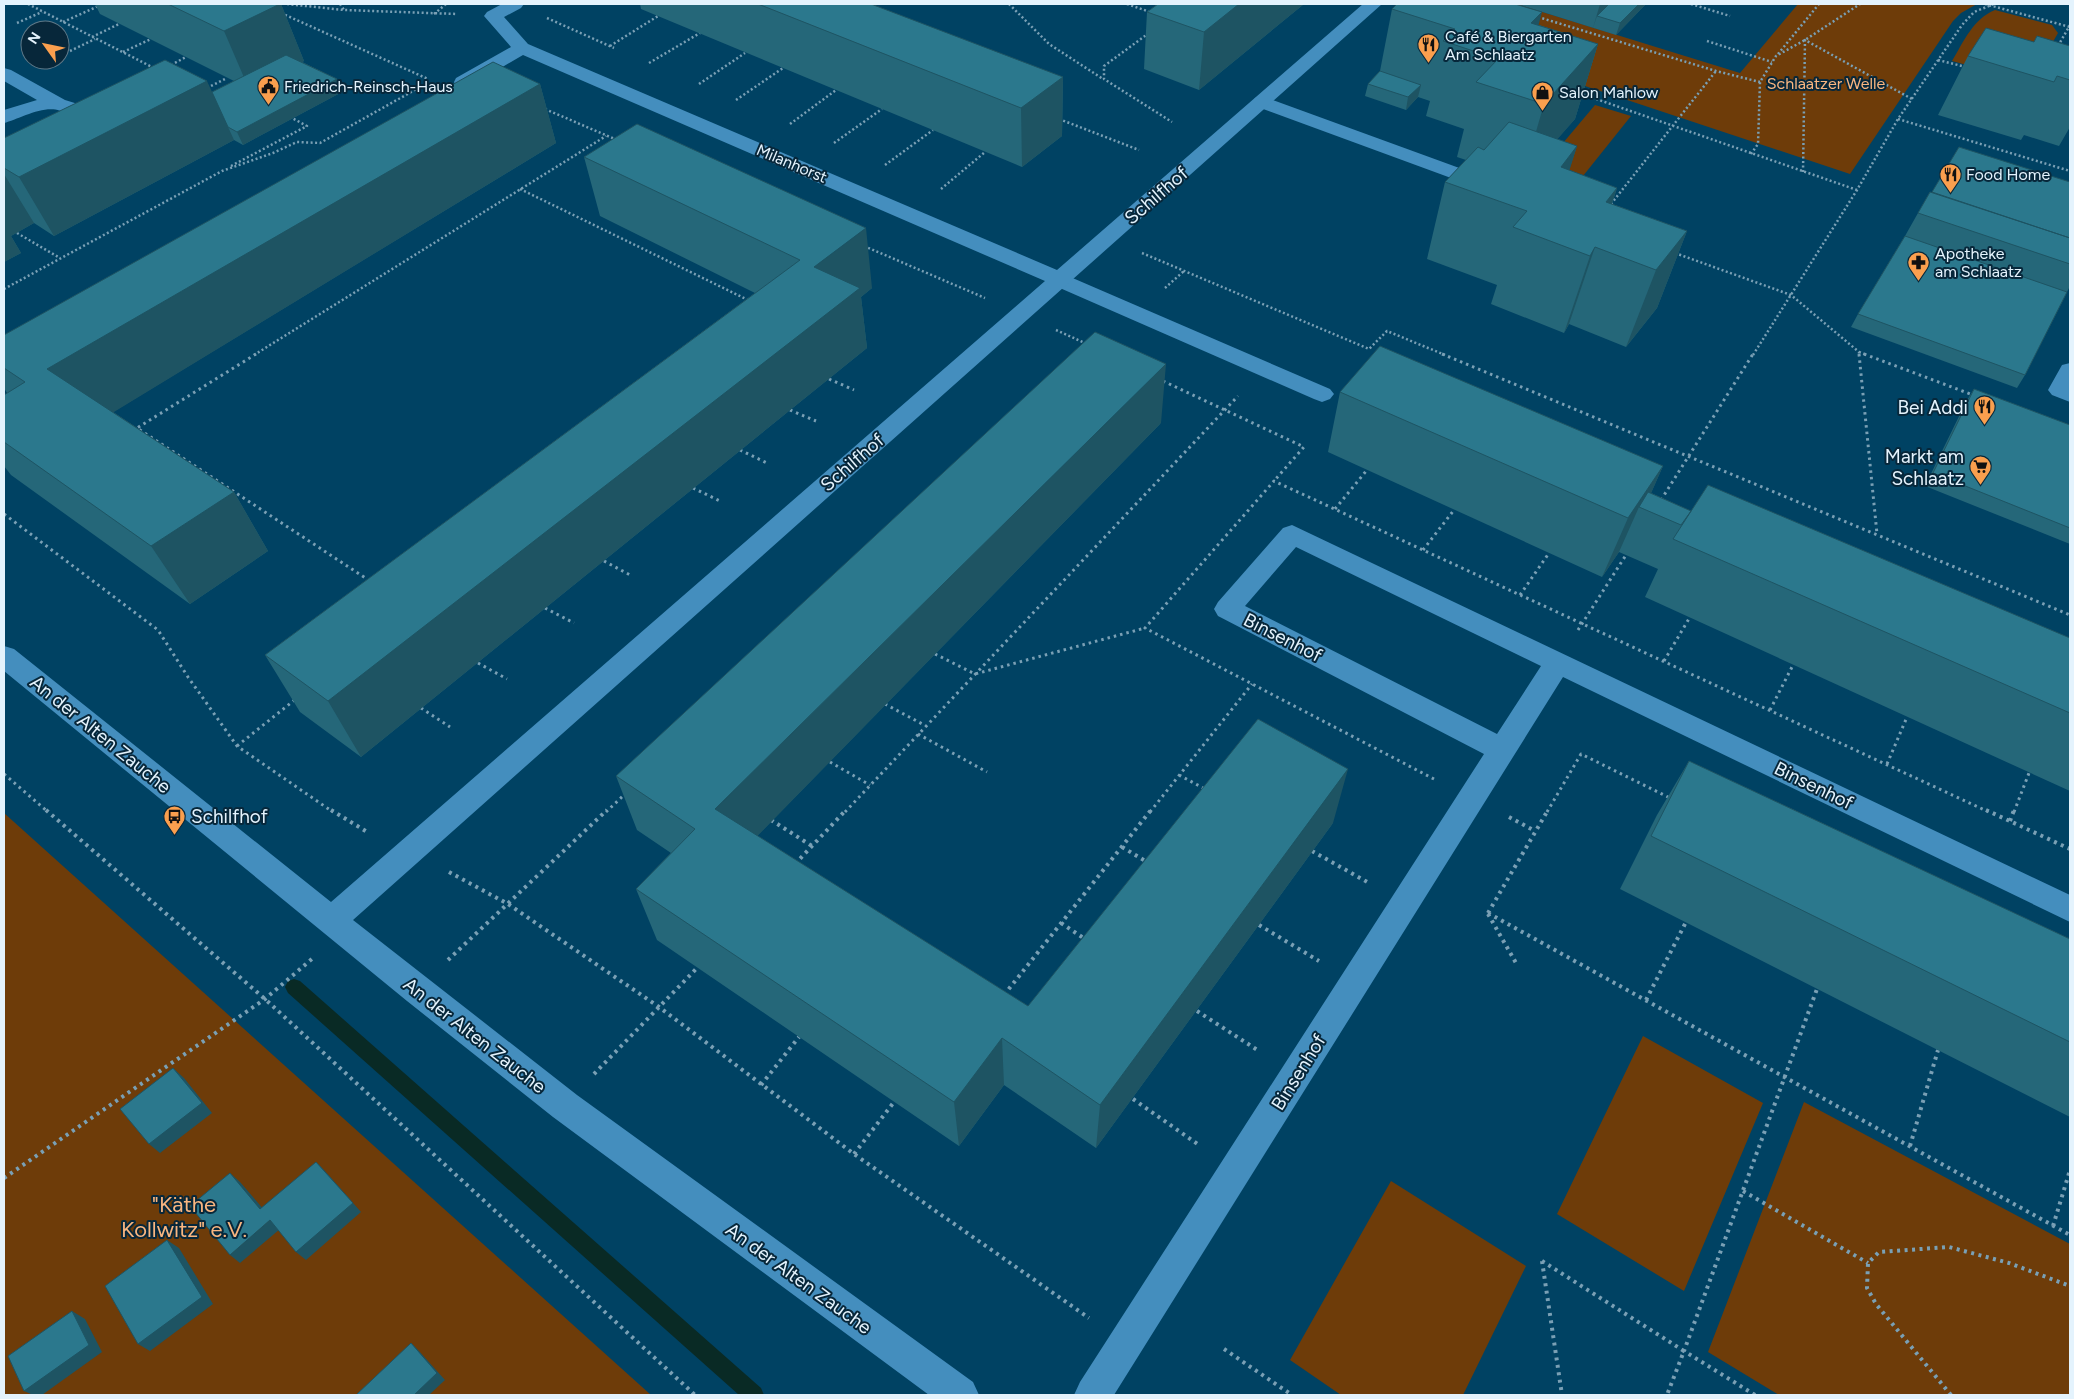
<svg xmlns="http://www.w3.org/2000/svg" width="2074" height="1399" viewBox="0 0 2074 1399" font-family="Figtree,sans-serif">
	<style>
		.green { fill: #6e3c09 }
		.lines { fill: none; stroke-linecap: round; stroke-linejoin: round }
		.stream { fill: #092a25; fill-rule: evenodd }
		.path-far2 { stroke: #7aa0b5; stroke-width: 2.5; stroke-dasharray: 2 2.5; stroke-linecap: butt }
		.path-far1 { stroke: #7aa0b5; stroke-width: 3; stroke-dasharray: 2.5 4; stroke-linecap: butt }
		.path { stroke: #7aa0b5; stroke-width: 4; stroke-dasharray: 3 4.5; stroke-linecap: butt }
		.service { fill: #448ebe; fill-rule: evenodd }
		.minor { fill: #448ebe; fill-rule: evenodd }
		.wall { fill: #256779 }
		.shaded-wall { fill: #1e5463 }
		.building { fill: #2b788d; stroke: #1e5463 }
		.labels { text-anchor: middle; stroke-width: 4; stroke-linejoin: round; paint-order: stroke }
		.far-poi-label { font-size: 16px; fill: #e4f3fd; stroke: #07273a; text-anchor: start }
		.far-park-label { font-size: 16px; fill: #f9b680; stroke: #07273a }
		.far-street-label { font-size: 16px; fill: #e4f3fd; stroke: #07273a }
		.street-label { font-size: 19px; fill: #e4f3fd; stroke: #07273a }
		.poi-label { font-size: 19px; fill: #e4f3fd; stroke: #07273a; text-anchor: end }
		.near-park-label { font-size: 22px; fill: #f9b680; stroke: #07273a }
	</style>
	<rect width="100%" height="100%" fill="#004263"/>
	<path class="green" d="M1416,4H1517L1740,73L1798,4H1977L1961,13L1953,21L1850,174L1395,23Z
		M1995,10L2052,25L2058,33L2030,82L1952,61C1964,41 1973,19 1995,10Z
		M1595,105L1631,116L1563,201V143Z
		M4,813L651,1395H4Z
		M1643,1036L1763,1103L1684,1291L1557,1214Z
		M1804,1102L2070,1244V1395H1779L1708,1352Z
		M1391,1181L1526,1266L1463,1395H1341L1290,1360Z"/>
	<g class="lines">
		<path class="stream" d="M294,979L300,981L761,1388L764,1395H739L288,993L285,987L288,981Z"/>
		<path class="path-far2" d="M28,4L154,68
			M287,4L344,10L457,14
			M340,4L344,10
			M1009,4L1049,44L1103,79
			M1127,4L1150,12
			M1691,4L1730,16
			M1985,4L2070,27
			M281,13L428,79
			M434,14L446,4
			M1538,17L1716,71L1760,82
			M547,18L614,48
			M63,22L103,4
			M17,23L42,12
			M1149,33L1104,66V79L1172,122
			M92,37L119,24
			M1707,41L1772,62
			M610,46L658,16
			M2058,46L2070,25
			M70,51L95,39
			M123,52L151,39
			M1778,54L1819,4
			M1938,60L1966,67
			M649,63L700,33
			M171,65L186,57
			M699,84L745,53
			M207,88L227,78
			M1579,93L1857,190
			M736,100L783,68
			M545,109L617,140
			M1059,119L1139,150
			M1898,119L2070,171
			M790,124L836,90
			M834,143L882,109
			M1751,154L1758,144L1760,82L1776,56L1805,40L1860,4
			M885,165L933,130
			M231,166L307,126L292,118
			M1803,172L1805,40L1912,99
			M520,189L748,300
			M941,189L985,152
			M1611,204L1716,71
			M17,233L60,258
			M864,246L985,298
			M1142,253L1369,349L1387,331L1445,355
			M1675,253L1791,295L1859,352V355
			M1165,288L1184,271
			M4,289L222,171L273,153L297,142L320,143L429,82
			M1056,330L1087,344
			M1859,352L1867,355
			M254,355L606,136
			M1753,355L1857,190L1898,119L1962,25L1974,12L1994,4"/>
		<path class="path-far1" d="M256,354L137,428L370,581
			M1442,354L2070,615
			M1859,354L1877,534
			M1864,354L1973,395
			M829,379L854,390
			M1163,381L1304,447L1274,481
			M790,410L816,421
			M740,450L767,463
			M693,488L720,501
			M1661,500L1753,354
			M1335,509L1367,470
			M4,514L158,630L188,677L237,746L333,812
			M1423,550L1454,510
			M604,561L632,576
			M1520,595L1549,553
			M545,608L574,623
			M1578,630L1626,555
			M935,654L975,674L1145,628
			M1664,661L1690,617
			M478,663L507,679
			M885,704L926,726
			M421,708L450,727
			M1770,710L1793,665
			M918,734L987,772
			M237,746L297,698
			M830,762L870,785
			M1887,764L1907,717
			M4,774L48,812
			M1179,775L1205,789
			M1434,779L1145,628L1274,481L1989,812
			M606,812L626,793
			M845,812L1238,396
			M1150,812L1252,684
			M1547,812L1581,754L1672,799
			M2014,812L2029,773"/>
		<path class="path" d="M46,810L265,999L695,1395
			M331,810L369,833
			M1986,810L2070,849
			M1509,817L1535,831
			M771,820L812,846
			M2010,821L2014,810
			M1122,847L1147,862
			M1312,851L1369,883
			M795,864L846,810
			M449,872L508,904L659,1007L854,1154L1089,1318
			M1488,913L1548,810
			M1488,913L2070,1235
			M1488,914L1516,963
			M1061,923L1085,939
			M1259,925L1319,961
			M448,960L607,810
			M1004,995L1151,810
			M1646,1000L1686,922
			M1197,1011L1259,1051
			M594,1074L697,968
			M761,1085L799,1037
			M1133,1099L1199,1145
			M1910,1146L1938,1050
			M854,1154L894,1102
			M4,1178L265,999L313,958
			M1743,1191L1868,1263
			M2053,1226L2070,1170
			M1542,1261L1684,1351L1667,1395
			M1542,1261L1562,1395
			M1224,1349L1292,1395
			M1755,1395L1684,1351L1817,989
			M1951,1395L1876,1304L1867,1288L1868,1263L1879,1252L1949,1247L2009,1263L2070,1286"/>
		<path class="service" d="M1262,96L1495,181L1498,185L1495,189L1488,191L1481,189L1255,106L1253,102L1255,98Z
			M1061,273L1330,389L1334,394L1330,399L1322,402L1314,399L1053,285L1050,280L1053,275Z"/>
		<path class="minor" d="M502,4H524L521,8L504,17L528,44L1057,270L1363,4H1382L353,920L577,1095L973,1382L979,1395H929L553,1117L407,1001L4,671V646L14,649L331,902L1045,281L523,55L470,86L463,88L456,86L454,82L456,78L511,47L484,16L487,12Z
			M4,68L11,70L65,100L78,104L87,115C74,148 36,157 4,152V140C28,143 57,141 67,116C53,99 20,119 4,123V110L37,100L4,81Z
			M2070,363V402L2052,395L2048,390L2062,365Z
			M1292,525L2070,895V922L1563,677L1114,1395H1074L1080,1382L1484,754L1218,616L1214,609L1218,602L1283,528ZM1296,547L1541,666L1497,734L1245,606Z"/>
	</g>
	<path class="wall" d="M95,4H281L304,61L302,62L337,79L342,92L243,145L234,140L54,236L34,223L11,236L21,253L4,262V138L212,93L234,81L100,14Z
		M640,4H758L1063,77L1062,136L1022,167L641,9Z
		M1158,4H1304L1199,90L1144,69L1147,12Z
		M1517,4H1646L1616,35Z
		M1392,9L1539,25L1598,44L1575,119L1557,139L1577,146L1569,170L1617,188L1612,204L1687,231L1657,308L1626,347L1569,324L1564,333L1491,304L1497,285L1427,259L1445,182L1466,160L1457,157L1464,129L1426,116L1430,101L1418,97L1406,110L1365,96L1368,84L1380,71Z
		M2034,42L2070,46V127L2059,146L2024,135L2021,140L1938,115L1968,56Z
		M540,84L556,143L113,412L234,492L268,551L190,604L11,475L4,466V395L7,393L4,388V335Z
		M584,157L872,288L861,297L867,348L361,757L300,712L265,655L755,293L600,216Z
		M2070,182V286L2067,292L2025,375L2017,388L1851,327L1858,314L1905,236L1918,213L1932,192Z
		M1974,389L2070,425V544L1925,486L1966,402Z
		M1340,392L1663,466L1651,493L1691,511L2070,638V791L1645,597L1658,569L1619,552L1602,577L1328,452Z
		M1161,423L757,836L1028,1006L1333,823L1096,1148L1004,1085L959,1146L657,940L636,889L671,853L637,830L616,776Z
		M1689,761L2070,939V1117L1620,889L1657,815Z"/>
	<path class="shaded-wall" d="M280,4H281L304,61L249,89L224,31Z
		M1239,4H1304L1199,90L1204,32Z
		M1600,4H1617L1597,16L1593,28Z
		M1639,4H1646L1616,35L1620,23Z
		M1542,12L1522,87L1531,23Z
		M1598,44L1575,119L1522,180L1544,104Z
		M1063,77L1062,136L1022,167L1021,108Z
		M337,79L342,92L243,145L237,132Z
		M207,81L234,140L54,236L19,177Z
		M540,84L556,143L86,429L47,369Z
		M1421,85L1418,97L1406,110L1408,97Z
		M1577,146L1553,223L1561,167Z
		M4,174L34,223L11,236L21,253L4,262Z
		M1617,188L1597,247H1595L1569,324L1564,333L1590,256L1606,202Z
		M866,228L872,288L861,297L867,348L361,757L328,701L814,267Z
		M1687,231L1657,308L1626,347L1656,270Z
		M1166,364L1161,423L731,863L715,809Z
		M1663,466L1644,509L1639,507L1619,552L1602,577L1628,518Z
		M234,492L268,551L190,604L151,546Z
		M1348,769L1333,823L1096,1148L1100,1105Z
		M1002,1038L1004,1085L959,1146L954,1102Z
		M173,1068L184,1078L212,1113L160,1153L149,1144Z
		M316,1162L325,1171L361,1212L306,1260L296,1252Z
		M230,1173L240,1182L271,1218L260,1209Z
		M270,1220L280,1229L240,1263L230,1255Z
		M167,1240L179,1248L213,1304L150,1351L138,1344Z
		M72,1311L85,1319L102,1352L42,1395H33L24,1391Z
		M411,1343L419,1351L445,1380L429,1395H414Z"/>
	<path class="building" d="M168,4H280L224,31Z
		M758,4H871L1063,77L1021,108Z
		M1158,4H1239L1204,32L1147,12Z
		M1397,4H1515L1542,12L1531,23L1598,44L1544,104L1476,82L1498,59L1443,41L1455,29L1392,9Z
		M1609,4H1639L1620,23L1597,16Z
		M1986,28L2034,42L2037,36L2070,46V80L2057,76L2054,82L1968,56Z
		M286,55L337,79L237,132L228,127L212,92Z
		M165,60L207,81L19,177L4,168V138Z
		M493,62L540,84L47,369L234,492L151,546L4,442V395L25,382L4,368V335Z
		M1380,71L1421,85L1408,97L1368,84Z
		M1509,122L1577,146L1561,167L1617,188L1606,202L1687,231L1656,270L1595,247L1590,256L1513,227L1527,211L1445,182L1478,147L1484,150Z
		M637,124L866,228L814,267L860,288L328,701L265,655L800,260L584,157Z
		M1959,147L2070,182V238L1932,192Z
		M1930,192L2070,238V264L1918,213Z
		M1905,236L2067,292L2025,375L1858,314Z
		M1095,332L1166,364L715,809L1028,1006L1258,719L1348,769L1100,1105L1002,1038L954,1102L636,889L695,829L616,776Z
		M1380,346L1663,466L1628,518L1340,392Z
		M1974,389L2070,425V528L1933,473Z
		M1708,485L2070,638V713L1673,539Z
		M1648,492L1691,511L1681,525L1639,507Z
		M1689,761L2070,939V1042L1651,836Z
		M173,1068L202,1103L149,1144L120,1109Z
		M316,1162L353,1203L296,1252L270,1220L230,1255L190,1206L230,1173L260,1209Z
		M167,1240L202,1297L138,1344L105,1286Z
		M72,1311L89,1345L24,1391L8,1356Z
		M411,1343L437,1373L414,1395H356Z"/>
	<defs>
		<symbol id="restaurant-pin" viewBox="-11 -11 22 30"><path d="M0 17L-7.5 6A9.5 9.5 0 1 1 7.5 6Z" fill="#fa9f4e" stroke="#07273a"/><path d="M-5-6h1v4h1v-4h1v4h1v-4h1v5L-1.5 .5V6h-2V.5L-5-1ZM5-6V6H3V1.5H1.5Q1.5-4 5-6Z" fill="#111"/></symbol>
		<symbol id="civic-pin" viewBox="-11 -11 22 30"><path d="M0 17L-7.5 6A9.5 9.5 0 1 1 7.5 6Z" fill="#fa9f4e" stroke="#07273a"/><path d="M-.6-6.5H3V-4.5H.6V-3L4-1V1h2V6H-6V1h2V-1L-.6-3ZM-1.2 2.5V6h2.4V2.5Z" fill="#111"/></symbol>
		<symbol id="shop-pin" viewBox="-11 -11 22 30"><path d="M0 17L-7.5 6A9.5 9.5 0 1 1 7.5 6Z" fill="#fa9f4e" stroke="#07273a"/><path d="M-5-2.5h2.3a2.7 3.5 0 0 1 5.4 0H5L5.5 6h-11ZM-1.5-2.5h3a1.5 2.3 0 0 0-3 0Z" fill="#111"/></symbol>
		<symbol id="pharmacy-pin" viewBox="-11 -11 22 30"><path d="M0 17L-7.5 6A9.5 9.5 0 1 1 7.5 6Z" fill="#fa9f4e" stroke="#07273a"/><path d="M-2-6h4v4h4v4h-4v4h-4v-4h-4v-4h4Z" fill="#111"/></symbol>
		<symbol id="supermarket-pin" viewBox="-11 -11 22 30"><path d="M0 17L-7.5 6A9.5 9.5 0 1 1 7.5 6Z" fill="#fa9f4e" stroke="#07273a"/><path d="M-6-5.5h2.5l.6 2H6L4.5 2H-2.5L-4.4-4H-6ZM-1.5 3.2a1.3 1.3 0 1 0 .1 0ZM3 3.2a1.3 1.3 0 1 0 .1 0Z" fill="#111"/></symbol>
		<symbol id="bus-pin" viewBox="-11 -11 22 30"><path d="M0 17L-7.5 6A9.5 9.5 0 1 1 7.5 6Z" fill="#fa9f4e" stroke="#07273a"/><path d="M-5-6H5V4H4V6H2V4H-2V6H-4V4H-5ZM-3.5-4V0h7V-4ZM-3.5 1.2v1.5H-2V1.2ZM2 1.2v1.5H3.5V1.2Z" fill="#111"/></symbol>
	</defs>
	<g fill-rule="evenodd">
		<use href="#restaurant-pin" x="1416" y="32" width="25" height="34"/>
		<use href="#civic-pin" x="256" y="74" width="25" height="34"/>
		<use href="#shop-pin" x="1530" y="80" width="25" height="34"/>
		<use href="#restaurant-pin" x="1938" y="162" width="25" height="34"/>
		<use href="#pharmacy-pin" x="1906" y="250" width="25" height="34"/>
		<use href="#restaurant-pin" x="1972" y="394" width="25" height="34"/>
		<use href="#supermarket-pin" x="1968" y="454" width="25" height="34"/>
		<use href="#bus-pin" x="162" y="804" width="25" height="34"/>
	</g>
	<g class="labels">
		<g class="far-poi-label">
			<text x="1445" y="42">Café &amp; Biergarten<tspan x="1445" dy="18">Am Schlaatz</tspan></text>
			<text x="284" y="92">Friedrich-Reinsch-Haus</text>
			<text x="1559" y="98">Salon Mahlow</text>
			<text x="1966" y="180">Food Home</text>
			<text x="1935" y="259">Apotheke<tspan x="1935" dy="18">am Schlaatz</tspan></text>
		</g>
		<g class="far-park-label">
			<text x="1826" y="89">Schlaatzer Welle</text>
		</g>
		<g class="far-street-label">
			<text transform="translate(792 163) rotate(23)" y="6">Milanhorst</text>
		</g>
		<g class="street-label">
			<text transform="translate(1156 195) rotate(-41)" y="7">Schilfhof</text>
			<text transform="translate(852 462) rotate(-41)" y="7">Schilfhof</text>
			<text transform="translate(1283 637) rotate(27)" y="7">Binsenhof</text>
			<text transform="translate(101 734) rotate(39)" y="7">An der Alten Zauche</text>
			<text transform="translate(1814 785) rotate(26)" y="7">Binsenhof</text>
			<text transform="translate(475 1035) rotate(38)" y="7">An der Alten Zauche</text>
			<text transform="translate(1298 1072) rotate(-58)" y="7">Binsenhof</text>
			<text transform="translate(799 1278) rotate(36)" y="7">An der Alten Zauche</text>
		</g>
		<g class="poi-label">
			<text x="1968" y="414">Bei Addi</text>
			<text x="1964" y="463">Markt am<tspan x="1964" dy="22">Schlaatz</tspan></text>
			<text x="191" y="823" text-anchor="start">Schilfhof</text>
		</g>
		<g class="near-park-label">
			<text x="184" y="1212">"Käthe<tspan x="184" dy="25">Kollwitz" e.V.</tspan></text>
		</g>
	</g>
	<rect width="2074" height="1399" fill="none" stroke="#e4f3fd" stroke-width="10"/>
	<g transform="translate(45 45) rotate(303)"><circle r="24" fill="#07273a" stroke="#5f7988"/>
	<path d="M0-4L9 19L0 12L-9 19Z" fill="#fa9f4e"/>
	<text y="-8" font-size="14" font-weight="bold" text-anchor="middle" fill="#e4f3fd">N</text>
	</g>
</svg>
